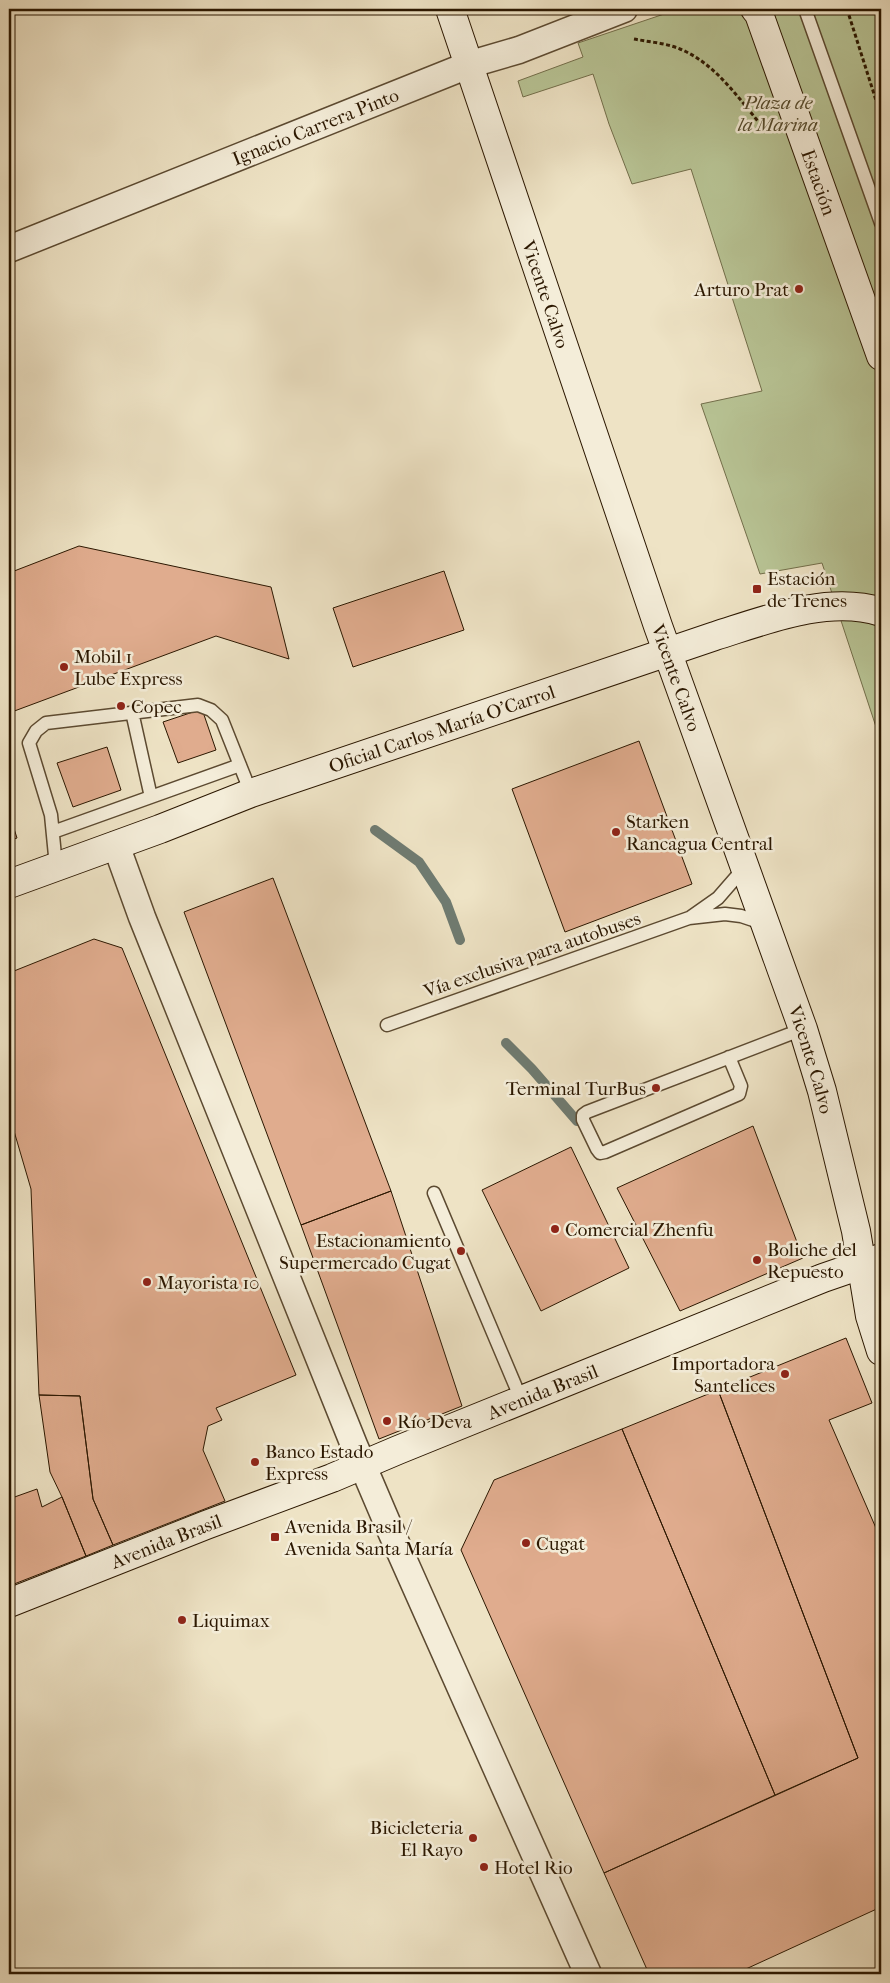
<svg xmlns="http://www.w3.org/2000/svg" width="890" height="1983" viewBox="0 0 890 1983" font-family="'IM FELL French Canon',serif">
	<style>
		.green { fill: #b8c495; stroke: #726e4a }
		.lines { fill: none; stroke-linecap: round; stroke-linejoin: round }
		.stream { stroke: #6f7b71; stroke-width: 10 }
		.building { fill: #e0ac8e; stroke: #2b1700 }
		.lane-casing { stroke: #5c4a31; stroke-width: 15 }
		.street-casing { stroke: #5c4a31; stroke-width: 29 }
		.secondary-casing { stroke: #2b1700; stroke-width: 30 }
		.path { stroke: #2b1700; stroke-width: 3; stroke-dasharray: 4 2.5; stroke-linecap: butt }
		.lane { stroke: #f4edd9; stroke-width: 12 }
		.street { stroke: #f4edd9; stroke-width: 26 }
		.secondary { stroke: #f4edd9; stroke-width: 28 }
		.poi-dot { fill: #8f2418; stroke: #f4edd9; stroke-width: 2 }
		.labels { text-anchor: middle; stroke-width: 5; stroke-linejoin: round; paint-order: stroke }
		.park-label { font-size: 19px; font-style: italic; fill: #554b2d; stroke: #f4edd9 }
		.street-label { font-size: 19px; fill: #2b1700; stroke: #f4edd9 }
		.poi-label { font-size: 19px; fill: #2b1700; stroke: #f4edd9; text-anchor: start }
	</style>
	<rect width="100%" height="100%" fill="#eee3c5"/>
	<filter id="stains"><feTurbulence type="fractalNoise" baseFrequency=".004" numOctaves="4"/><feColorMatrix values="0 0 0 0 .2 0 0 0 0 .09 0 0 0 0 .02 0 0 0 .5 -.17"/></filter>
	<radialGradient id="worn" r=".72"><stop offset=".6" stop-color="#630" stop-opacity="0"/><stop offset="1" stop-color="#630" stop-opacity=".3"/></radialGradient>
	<path class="green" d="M679,9H881V742L822,563L760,574L701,404L762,391L691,169L632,184L609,124L593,74L523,97L518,81L583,57L578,43Z"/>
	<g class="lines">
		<path class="stream" d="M375,830L419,862L446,902L460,940
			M506,1043L532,1069L577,1121"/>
	</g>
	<path class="building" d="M79,546L271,587L289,659L216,636L9,713V573Z
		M444,571L464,630L353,667L333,608Z
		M202,709L216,750L178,763L163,722Z
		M639,741L692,884L565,932L512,789Z
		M107,747L121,790L73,807L57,763Z
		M9,813L17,838L9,841Z
		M273,878L391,1191L301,1225L184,912Z
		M94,939L122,948L296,1375L216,1408L222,1420L208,1426L203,1450L225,1501L113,1545L93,1499L80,1396L39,1395L31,1189L9,1114V973Z
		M753,1126L803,1258L680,1311L617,1188Z
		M571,1147L629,1268L541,1311L482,1190Z
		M391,1191L462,1406L379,1439L301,1225Z
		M846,1338L872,1403L829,1420L879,1535L881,1536V1907L735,1974H649L604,1873L858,1758L718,1390Z
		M718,1390L858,1758L775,1795L622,1429Z
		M39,1395L80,1396L93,1499L113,1545L86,1556L62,1497L50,1472Z
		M622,1429L775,1795L604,1873L461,1550L494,1480Z
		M37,1489L42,1507L62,1497L86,1556L9,1586V1499Z"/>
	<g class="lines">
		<defs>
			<path id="lane" d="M805,9L881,223
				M132,712L151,797
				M53,832L240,765
				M56,866L51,815L29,743L36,731L46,723L198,705L211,710L222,720L251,793
				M691,917L718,898L745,867
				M387,1025L689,918L725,914L741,916L765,924
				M729,1057L741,1086L739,1094L605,1152L600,1153L597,1149L583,1120V1115L587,1112L803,1029
				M434,1193L521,1399"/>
			<g id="street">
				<path id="s1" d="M9,249L471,64L519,50L624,9"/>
				<path d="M116,845L142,917L354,1445L389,1527L588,1974"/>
			</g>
			<g id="secondary">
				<path id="s2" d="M450,9L658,626L803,1029L822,1091L856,1231L870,1316L881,1351"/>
				<path id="s3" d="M755,9L759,14L881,356"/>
				<path id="s4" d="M9,884L160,829L251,793L715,636C766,620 828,595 881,612"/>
				<path id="s5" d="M9,1603L206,1525L332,1478L398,1450L823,1278L881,1258"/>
			</g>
		</defs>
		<use href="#lane" class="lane-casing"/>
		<use href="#street" class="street-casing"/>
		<use href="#secondary" class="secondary-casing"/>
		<path class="path" d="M847,9L881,116
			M634,39C649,42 666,43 680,49C717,64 741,102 767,132"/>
		<use href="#lane" class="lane"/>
		<use href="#street" class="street"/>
		<use href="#secondary" class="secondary"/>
	</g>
	<g class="poi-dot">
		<circle cx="799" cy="289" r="5"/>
		<rect x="752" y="584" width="10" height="10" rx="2.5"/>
		<circle cx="64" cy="667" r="5"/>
		<circle cx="121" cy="706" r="5"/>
		<circle cx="616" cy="832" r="5"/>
		<circle cx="656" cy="1088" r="5"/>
		<circle cx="555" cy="1229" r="5"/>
		<circle cx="461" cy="1251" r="5"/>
		<circle cx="757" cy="1260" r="5"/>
		<circle cx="147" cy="1282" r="5"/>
		<circle cx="785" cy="1374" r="5"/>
		<circle cx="387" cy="1421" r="5"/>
		<circle cx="255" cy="1462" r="5"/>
		<rect x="270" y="1532" width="10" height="10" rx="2.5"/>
		<circle cx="526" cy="1543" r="5"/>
		<circle cx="182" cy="1620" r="5"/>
		<circle cx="473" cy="1838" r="5"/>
		<circle cx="484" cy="1867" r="5"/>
	</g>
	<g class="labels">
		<g class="park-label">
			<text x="778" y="109">Plaza de<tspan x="778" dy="22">la Marina</tspan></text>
		</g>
		<g class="street-label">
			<text dy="7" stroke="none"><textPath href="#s1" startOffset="330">Ignacio Carrera Pinto</textPath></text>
			<text dy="7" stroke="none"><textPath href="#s3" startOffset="185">Estación</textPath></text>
			<text dy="7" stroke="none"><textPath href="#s2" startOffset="301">Vicente Calvo</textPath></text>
			<text dy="7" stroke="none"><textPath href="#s2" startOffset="706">Vicente Calvo</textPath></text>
			<text dy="7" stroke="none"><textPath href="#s4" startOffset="460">Oficial Carlos María O'Carrol</textPath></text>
			<text transform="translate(532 954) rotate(-19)" y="7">Vía exclusiva para autobuses</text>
			<text dy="7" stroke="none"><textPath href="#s2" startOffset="1111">Vicente Calvo</textPath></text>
			<text dy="7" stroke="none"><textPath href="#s5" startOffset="574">Avenida Brasil</textPath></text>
			<text dy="7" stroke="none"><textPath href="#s5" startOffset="169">Avenida Brasil</textPath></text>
		</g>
		<g class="poi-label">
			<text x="789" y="296" text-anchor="end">Arturo Prat</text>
			<text x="767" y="585">Estación<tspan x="767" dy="22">de Trenes</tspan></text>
			<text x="74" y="663">Mobil 1<tspan x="74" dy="22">Lube Express</tspan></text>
			<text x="131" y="713">Copec</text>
			<text x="626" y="828">Starken<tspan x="626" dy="22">Rancagua Central</tspan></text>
			<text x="646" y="1095" text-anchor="end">Terminal TurBus</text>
			<text x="565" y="1236">Comercial Zhenfu</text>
			<text x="451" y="1247" text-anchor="end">Estacionamiento<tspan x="451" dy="22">Supermercado Cugat</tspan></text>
			<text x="767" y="1256">Boliche del<tspan x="767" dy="22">Repuesto</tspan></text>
			<text x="157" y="1289">Mayorista 10</text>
			<text x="775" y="1370" text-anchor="end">Importadora<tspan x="775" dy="22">Santelices</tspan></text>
			<text x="397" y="1428">Río Deva</text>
			<text x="265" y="1458">Banco Estado<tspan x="265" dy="22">Express</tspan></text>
			<text x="285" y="1533">Avenida Brasil /<tspan x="285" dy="22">Avenida Santa María</tspan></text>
			<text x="536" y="1550">Cugat</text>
			<text x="192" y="1627">Liquimax</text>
			<text x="463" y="1834" text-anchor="end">Bicicleteria<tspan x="463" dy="22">El Rayo</tspan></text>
			<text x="494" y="1874">Hotel Rio</text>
		</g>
	</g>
	<rect width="890" height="1983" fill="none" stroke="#eee3c5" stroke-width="30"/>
	<rect x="10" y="10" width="870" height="1963" fill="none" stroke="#2b1700" stroke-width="2.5"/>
	<rect x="15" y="15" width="860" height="1953" fill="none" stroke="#2b1700"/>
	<rect width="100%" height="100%" filter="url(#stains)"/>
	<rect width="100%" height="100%" fill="url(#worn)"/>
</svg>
